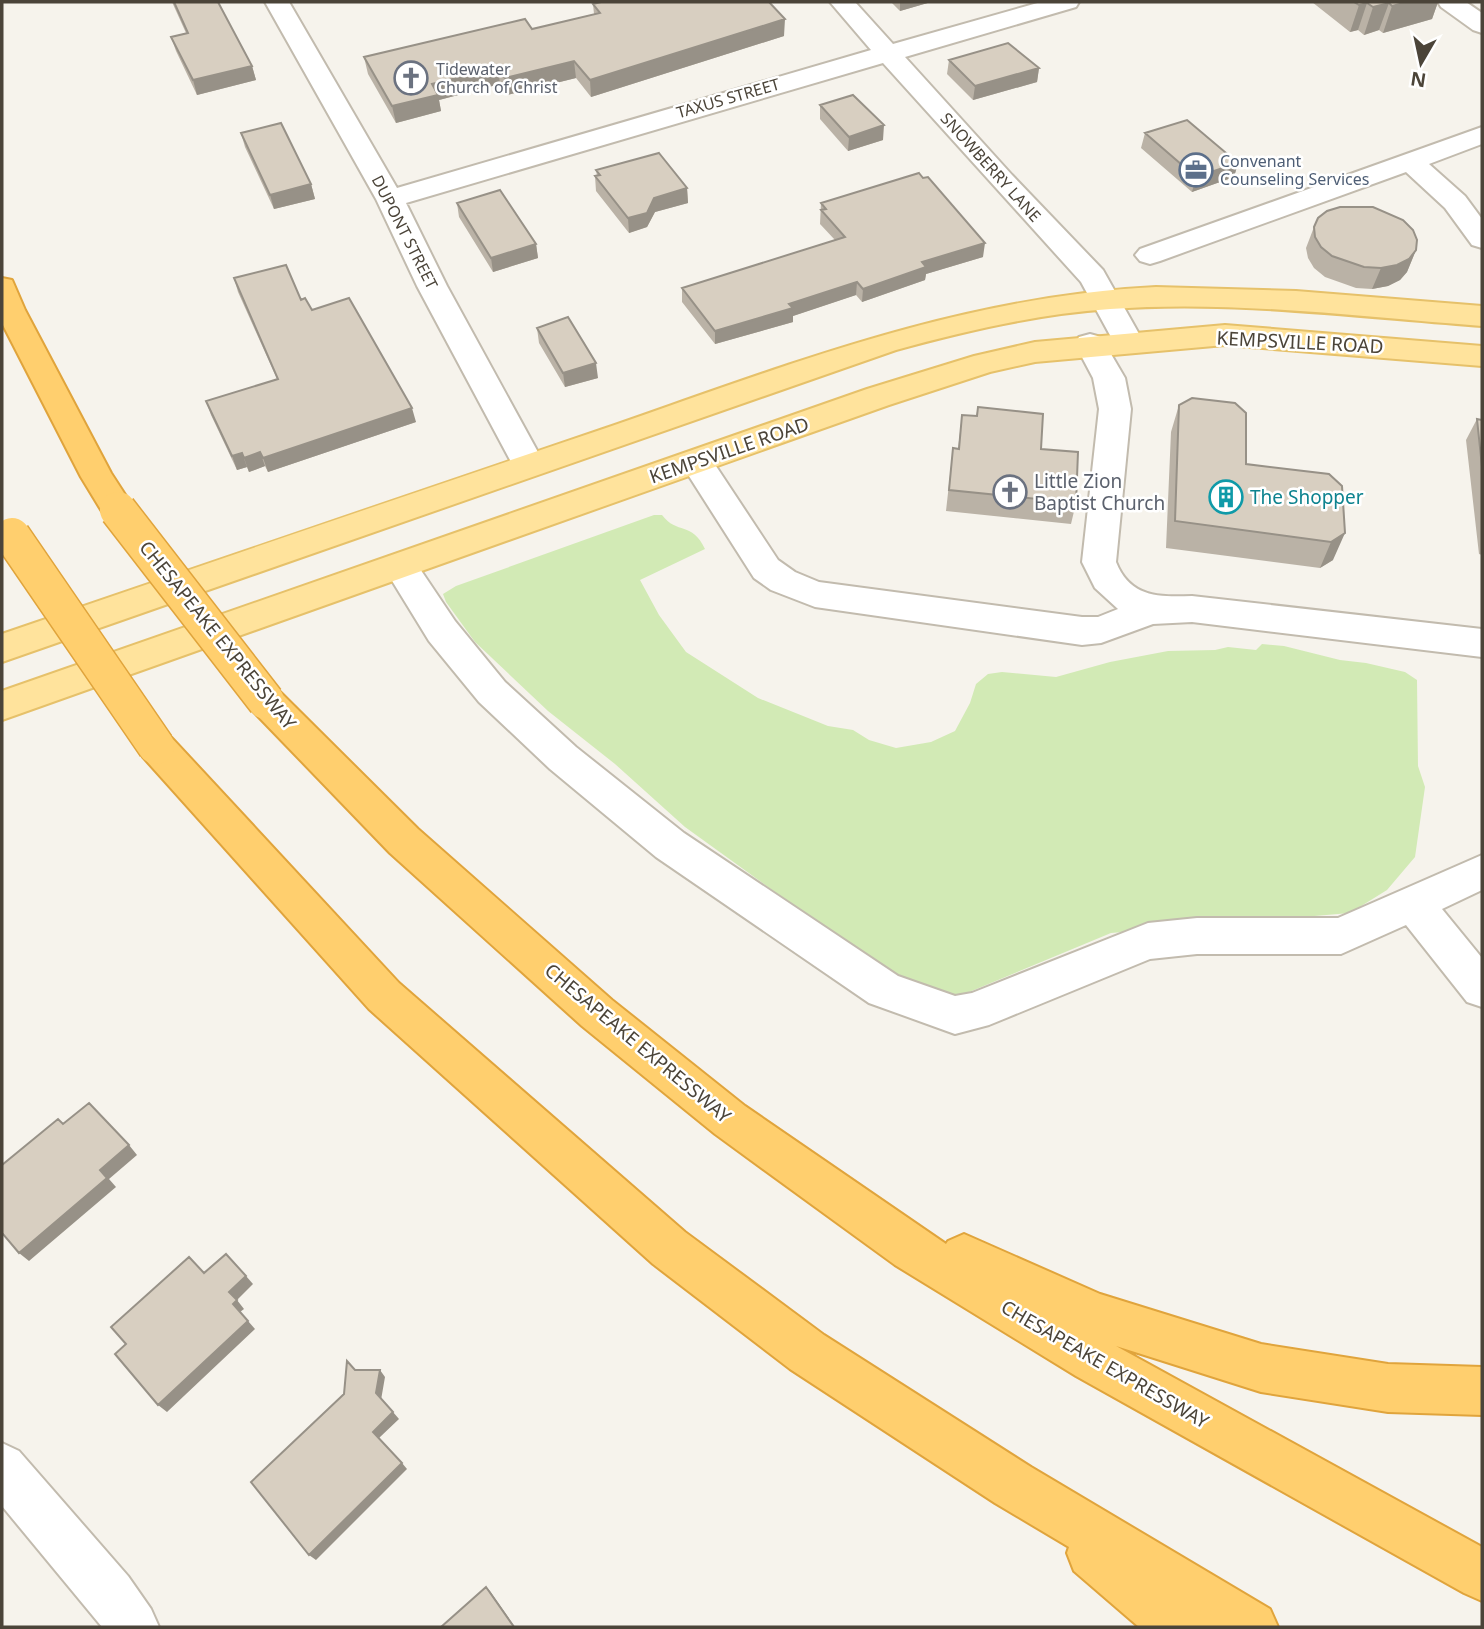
<svg xmlns="http://www.w3.org/2000/svg" width="1484" height="1629" viewBox="0 0 1484 1629" font-family="'Noto Sans',sans-serif">
	<style>
		.green { fill: #d2eab5 }
		.lines { fill: none; stroke-linecap: round; stroke-linejoin: round }
		.minor-casing { stroke: #c2bbae; stroke-width: 4 }
		.major-casing { stroke: #e6c16a; stroke-width: 4 }
		.highway-casing { stroke: #e0a43c; stroke-width: 4 }
		.minor { fill: #fff; fill-rule: evenodd }
		.major { fill: #ffe39c; fill-rule: evenodd }
		.highway { fill: #ffcf6e; fill-rule: evenodd }
		.highway-bridge-casing { stroke: #e0a43c; stroke-width: 39; stroke-linecap: butt }
		.highway-bridge { stroke: #ffcf6e; stroke-width: 36 }
		.wall { fill: #bab2a6 }
		.shaded-wall { fill: #979187 }
		.building { fill: #d8cfc1; stroke: #979187; stroke-width: 2 }
		.labels { text-anchor: middle; stroke-width: 5; stroke-linejoin: round; paint-order: stroke }
		.far-worship-label { font-size: 16px; fill: #5b616d; stroke: #fff; text-anchor: start }
		.far-street-label { font-size: 16px; fill: #4b4439; stroke: #fff }
		.far-service-label { font-size: 16px; fill: #4e5e75; stroke: #fff; text-anchor: start }
		.street-label { font-size: 19px; fill: #4b4439; stroke: #fff }
		.worship-label { font-size: 19px; fill: #5b616d; stroke: #fff; text-anchor: start }
		.culture-label { font-size: 19px; fill: #0d838f; stroke: #fff; text-anchor: start }
	</style>
	<rect width="100%" height="100%" fill="#f6f3ec"/>
	<path class="green" d="M654,515H662C677,535 692,521 705,549L640,580L659,615L686,652L758,698L828,726L853,730L869,740L896,748L931,742L955,731L970,703L976,684L988,674L1002,672L1056,677L1110,662L1168,651L1215,650L1228,647L1256,650L1262,644L1284,646L1340,660L1366,663L1405,672L1417,680L1418,766L1425,787L1415,857L1387,890L1350,913L1111,933L962,995L935,994L909,984L815,921L685,827L615,764L548,711L475,642L446,602L443,594L456,586Z"/>
	<g class="lines">
		<defs>
			<path id="minor" d="M265,2H289L397,188L871,50L830,2H855L893,44L1041,2H1079L1076,7L905,57L1012,175L1103,270L1143,341L1139,348L1128,351L1117,348L1081,282L883,63L406,203L447,286L545,465L541,473L529,476L517,473L417,286L376,199Z
				M1438,2H1466L1482,13V33L1473,30L1441,7Z
				M1482,127V144L1429,164L1465,196L1482,219V248L1472,245L1445,208L1406,172L1160,261L1150,264L1140,261L1135,255L1140,249Z
				M1090,334L1101,337L1125,378L1131,409L1116,562C1130,598 1160,597 1192,596L1482,629V657L1192,622L1153,624L1101,643L1082,645L815,607L771,590L754,578L680,462L684,454L696,451L708,454L778,560L795,572L819,582L1082,617H1098L1118,609L1095,588L1082,562L1099,409L1093,378L1075,344L1079,337Z
				M400,553L412,557L455,621L505,682L576,747L684,833L898,976L955,996L972,993L1148,923L1197,918H1338L1482,855V890L1442,909L1482,958V1007L1467,1002L1406,925L1341,954H1197L1150,959L989,1025L955,1034L869,1003L656,857L550,769L479,702L429,641L383,566L388,557Z
				M2,1443L19,1451L128,1576L151,1609L159,1627H102L2,1506Z"/>
			<path id="major" d="M1156,287L1296,291L1482,306V326C1358,317 1234,300 1110,309C1037,314 966,331 896,350L2,662V634C203,565 404,496 606,428C788,365 962,296 1156,287Z
				M1225,325L1482,346V366L1225,345L1035,362L990,372L889,405L2,720V691L867,389L974,356L1035,342Z"/>
			<path id="highway" d="M2,278L12,280L25,310L111,473L135,510L130,518L118,522L106,518L81,477L2,323Z
				M266,687L279,691L418,829L612,1000L745,1106L946,1244L948,1241L964,1234L1100,1294L1261,1344L1388,1364L1482,1367V1415L1388,1412L1261,1392L1116,1346L1482,1547V1601L1464,1593L1076,1376L895,1265L715,1134L582,1026L390,853L253,711L248,701L253,691Z
				M156,731L169,735L399,983L685,1232L824,1335L1031,1467L1270,1609L1278,1627H1139L1074,1571L1067,1553L1069,1547L995,1503L790,1369L653,1264L369,1009L143,757L137,746L143,735Z"/>
		</defs>
		<use href="#minor" class="minor-casing"/>
		<use href="#major" class="major-casing"/>
		<use href="#highway" class="highway-casing"/>
		<use href="#minor" class="minor"/>
		<use href="#major" class="major"/>
		<use href="#highway" class="highway"/>
		<defs>
			<path id="highway-bridge" d="M118,510L266,701
				M12,536L156,746"/>
		</defs>
		<use href="#highway-bridge" class="highway-bridge-casing"/>
		<use href="#highway-bridge" class="highway-bridge"/>
	</g>
	<path class="wall" d="M172,2H218L252,66L256,80L197,95L176,51L171,37L186,33Z
		M891,2H931L900,11Z
		M1312,2H1438L1432,19L1383,33L1379,30L1364,35L1358,30L1350,32Z
		M593,4L784,36L591,97L576,78L507,95L500,84L439,100L441,111L396,123L368,74L364,57L532,29L594,14Z
		M949,60L1039,68L1037,82L973,100L947,74Z
		M820,105L883,140L848,151L820,119Z
		M241,133L311,184L315,199L274,209L245,147Z
		M1145,133L1238,163L1234,177L1192,192L1141,148Z
		M596,170L687,188L688,203L655,212L647,227L629,233L596,191L595,176H597Z
		M457,203L536,244L538,258L493,272L459,217Z
		M821,203L983,257L926,274L925,280L862,302L856,295L793,316V322L715,344L682,302V288L835,240L820,224Z
		M1314,227L1416,250L1407,272L1400,280L1388,286L1372,289L1356,288L1325,277L1314,268L1308,258L1306,248Z
		M234,278L301,300L312,310L416,422L268,472L265,466L249,472L247,467L237,470L211,415L206,401L277,379L238,292Z
		M537,328L598,378L565,387L539,343Z
		M1179,405L1246,464L1329,474L1333,560L1320,568L1166,548L1171,432Z
		M978,407L1041,449L1076,503L1071,524L946,511L953,448L958,449L962,415L976,416Z
		M1477,419L1482,420V555L1479,554L1466,440Z"/>
	<path class="shaded-wall" d="M900,2H931L900,11Z
		M1408,2H1438L1432,19L1383,33L1392,6Z
		M1367,3L1358,30L1350,32L1359,5Z
		M1389,3L1379,30L1364,35L1373,7Z
		M785,19L784,36L591,97L590,80Z
		M574,61L576,78L507,95L505,78Z
		M252,66L256,80L197,95L193,80Z
		M498,68L500,84L439,100L441,111L396,123L392,106L432,84Z
		M1039,68L1037,82L973,100L975,86Z
		M884,125L883,140L848,151L849,137Z
		M1238,163L1234,177L1192,192L1196,177Z
		M311,184L315,199L274,209L270,195Z
		M687,188L688,203L655,212L647,227L629,233L628,218L654,198Z
		M985,243L983,257L926,274L925,280L862,302L863,289L922,262Z
		M536,244L538,258L493,272L491,258Z
		M1416,250L1407,272L1400,280L1388,286L1372,289L1381,268Z
		M857,282L856,295L793,316V322L715,344V331L789,304Z
		M596,363L598,378L565,387L563,373Z
		M412,408L416,422L268,472L263,458Z
		M260,452L265,466L249,472L244,458Z
		M242,453L247,467L237,470L232,456Z
		M1345,533L1333,560L1320,568L1331,542Z
		M129,1145L137,1155L109,1179L116,1187L29,1261L19,1253L100,1170Z
		M246,1276L253,1284L237,1300L229,1292Z
		M237,1300L244,1309L240,1312L233,1304Z
		M248,1321L255,1329L167,1412L158,1405Z
		M380,1370L385,1377L381,1400L376,1393Z
		M393,1412L399,1419L379,1438L373,1432Z
		M402,1463L407,1469L316,1560L309,1555Z
		M486,1587L490,1591L515,1627H514Z"/>
	<path class="building" d="M174,2H218L252,66L193,80L171,37L188,33Z
		M601,2H769L785,19L590,80L574,61L505,78L498,68L432,84L438,95L392,106L364,57L525,19L532,29L600,13L593,4Z
		M1354,2H1408L1392,6L1389,3L1373,7L1367,3L1359,5Z
		M1008,43L1039,68L975,86L949,60Z
		M853,95L884,125L849,137L820,105Z
		M1187,120L1238,163L1196,177L1145,133Z
		M281,123L311,184L270,195L241,133Z
		M659,153L687,188L654,198L647,213L628,218L595,176L600,175L596,170Z
		M919,173L923,178L928,177L985,243L922,262L926,267L863,289L857,282L789,304L793,308L715,331L682,288L845,237L821,210L826,209L821,203Z
		M500,190L536,244L491,258L457,203Z
		M1340,207H1373L1403,220L1413,230L1417,240L1416,250L1409,259L1397,265L1381,268L1364,267L1332,256L1321,247L1315,237L1314,227L1318,218L1327,211Z
		M286,265L301,300L305,298L312,310L349,298L412,408L263,458L260,452L244,458L242,453L232,456L206,401L278,379L234,278Z
		M568,317L596,363L563,373L537,328Z
		M1192,398L1235,403L1246,413V464L1329,474L1342,486L1345,533L1331,542L1175,521L1179,405Z
		M978,407L1043,414L1041,449L1078,452L1076,503L949,490L953,448L959,449L962,415L977,416Z
		M1477,419L1482,420V467Z
		M89,1103L129,1145L100,1170L107,1178L19,1253L2,1233V1165L58,1119L63,1124Z
		M226,1254L246,1276L229,1292L237,1300L233,1304L248,1321L158,1405L115,1354L126,1344L111,1327L189,1257L204,1273Z
		M347,1361L355,1370H380L376,1393L393,1412L373,1432L402,1463L309,1555L251,1482L344,1394Z
		M486,1587L514,1627H441Z"/>
	<defs>
		<symbol id="church-ring" viewBox="-11 -11 22 22"><circle r="9.5" fill="#fff" stroke="#6b7280" stroke-width="1.5"/><path d="M-1.2-6h2.4v3.5h3.3v2.4h-3.3V6h-2.4V-.1h-3.3v-2.4h3.3Z" fill="#6b7280"/></symbol>
		<symbol id="office-ring" viewBox="-11 -11 22 22"><circle r="9.5" fill="#fff" stroke="#5c6f8a" stroke-width="1.5"/><path d="M-6-3h4V-5.5h4V-3h4V5H-6ZM-1-4.5V-3h2v-1.5ZM-6 0V1H6V0Z" fill="#5c6f8a"/></symbol>
		<symbol id="building-ring" viewBox="-11 -11 22 22"><circle r="9.5" fill="#fff" stroke="#0f9aa8" stroke-width="1.5"/><path d="M-4-6H4V6H1V3H-1V6H-4ZM-2.5-4.3h1.7v1.8h-1.7ZM.8-4.3h1.7v1.8H.8ZM-2.5-1h1.7V.8h-1.7ZM.8-1h1.7V.8H.8Z" fill="#0f9aa8"/></symbol>
	</defs>
	<g fill-rule="evenodd">
		<use href="#church-ring" x="392" y="59" width="38" height="38"/>
		<use href="#office-ring" x="1177" y="151" width="38" height="38"/>
		<use href="#church-ring" x="991" y="473" width="38" height="38"/>
		<use href="#building-ring" x="1207" y="478" width="38" height="38"/>
	</g>
	<g class="labels">
		<g class="far-worship-label">
			<text x="436" y="75">Tidewater<tspan x="436" dy="18">Church of Christ</tspan></text>
		</g>
		<g class="far-street-label">
			<text transform="translate(728 98) rotate(-16)" y="6">TAXUS STREET</text>
			<text transform="translate(991 167) rotate(48)" y="6">SNOWBERRY LANE</text>
			<text transform="translate(405 232) rotate(63)" y="6">DUPONT STREET</text>
		</g>
		<g class="far-service-label">
			<text x="1220" y="167">Convenant<tspan x="1220" dy="18">Counseling Services</tspan></text>
		</g>
		<g class="street-label">
			<text transform="translate(1300 342) rotate(3)" y="7">KEMPSVILLE ROAD</text>
			<text transform="translate(729 450) rotate(-19)" y="7">KEMPSVILLE ROAD</text>
			<text transform="translate(218 635) rotate(51)" y="7">CHESAPEAKE EXPRESSWAY</text>
			<text transform="translate(638 1043) rotate(40)" y="7">CHESAPEAKE EXPRESSWAY</text>
			<text transform="translate(1105 1364) rotate(30)" y="7">CHESAPEAKE EXPRESSWAY</text>
		</g>
		<g class="worship-label">
			<text x="1034" y="488">Little Zion<tspan x="1034" dy="22">Baptist Church</tspan></text>
		</g>
		<g class="culture-label">
			<text x="1250" y="504">The Shopper</text>
		</g>
	</g>
	<rect width="1484" height="1629" fill="none" stroke="#4b4439" stroke-width="7"/>
	<g transform="translate(1421 63) rotate(189)" stroke="#ffffff" stroke-width="5" paint-order="stroke">
	<path d="M0-5L12 26L0 18L-12 26Z" fill="#4b4439"/>
	<text y="-10" font-size="19" font-weight="bold" text-anchor="middle" fill="#4b4439">N</text>
	</g>
</svg>
